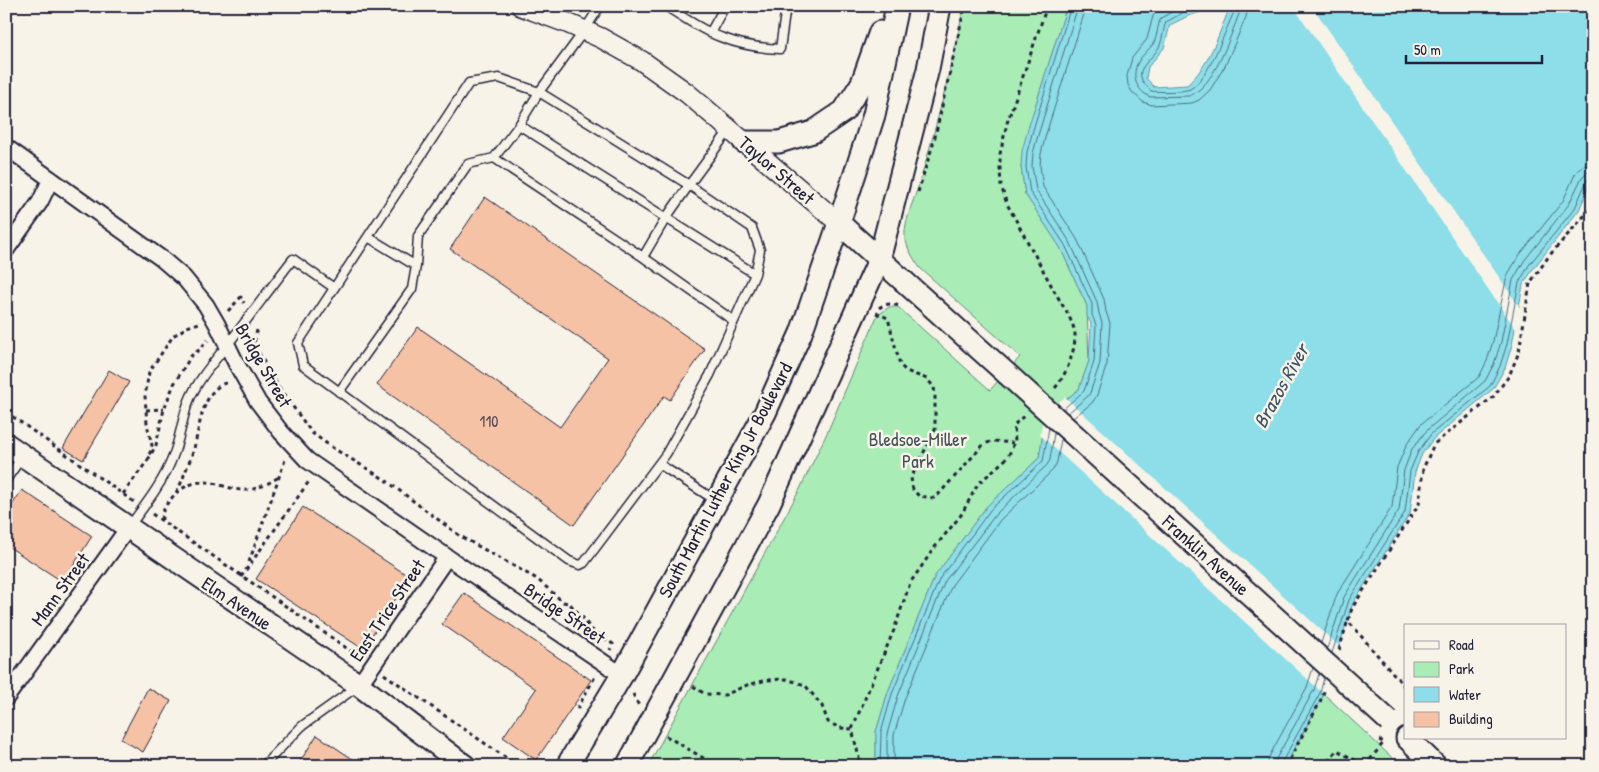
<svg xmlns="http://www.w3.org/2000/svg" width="1599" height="772" viewBox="0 0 1599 772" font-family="'Patrick Hand',sans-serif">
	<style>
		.green { fill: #a9ecb6; stroke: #668778 }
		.water { fill: #8ddee8; stroke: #6293a3 }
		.pier { fill: #f7f3e8 }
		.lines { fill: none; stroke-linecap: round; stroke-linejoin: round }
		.shore { stroke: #4d6d80; stroke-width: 1 }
		.building { fill: #f5c2a6; stroke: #22223b }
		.service-casing { stroke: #22223b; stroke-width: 11 }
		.minor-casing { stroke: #22223b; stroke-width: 19 }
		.tertiary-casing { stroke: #22223b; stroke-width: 22 }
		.secondary-casing { stroke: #22223b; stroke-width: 25 }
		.path { stroke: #22223b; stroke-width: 3; stroke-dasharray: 4 4; stroke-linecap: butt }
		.service { stroke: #f7f3e8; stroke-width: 8 }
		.minor { stroke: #f7f3e8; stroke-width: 15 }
		.tertiary { stroke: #f7f3e8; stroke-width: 19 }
		.secondary { stroke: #f7f3e8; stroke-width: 21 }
		.secondary-bridge-casing { stroke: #22223b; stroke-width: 25; stroke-linecap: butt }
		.secondary-bridge { stroke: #f7f3e8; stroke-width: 21 }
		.labels { text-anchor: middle; stroke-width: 5; stroke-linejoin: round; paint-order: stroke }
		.number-label { font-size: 16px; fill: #574a56 }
		.street-label { font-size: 19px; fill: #22223b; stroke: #f7f3e8 }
		.park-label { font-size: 19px; fill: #44545a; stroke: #f7f3e8 }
		.water-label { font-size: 20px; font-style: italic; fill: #3d5166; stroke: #f7f3e8 }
	</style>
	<rect width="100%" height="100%" fill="#f7f3e8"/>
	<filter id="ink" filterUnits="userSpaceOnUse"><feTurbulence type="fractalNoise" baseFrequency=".02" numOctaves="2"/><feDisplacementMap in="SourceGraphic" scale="10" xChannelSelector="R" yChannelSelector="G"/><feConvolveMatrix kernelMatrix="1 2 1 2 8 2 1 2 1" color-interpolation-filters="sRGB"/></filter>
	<g filter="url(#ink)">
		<path class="green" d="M964,6H1067L1028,129L1021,167L1025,194L1060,247L1087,306L1089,361L1079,389L1046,416L1039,458L987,506L935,576L888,692L876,732V766H648L800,489L827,433L877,316L889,307H898L990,390L1020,357L920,268C913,258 907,248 905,237C903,222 917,193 921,178C938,121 952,64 964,6Z
			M1324,694L1401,766H1285Z"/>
		<path class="water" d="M1067,6H1220L1188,16L1170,25L1164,48L1148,67L1146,78L1154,87L1187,85C1209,66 1218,36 1229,9L1226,6H1593V178L1579,210L1533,269L1523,285L1512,345L1505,368L1493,389L1434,438L1422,454L1415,472L1410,513L1353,603L1324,694L1285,766H876V732L888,692L935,576L987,506L1039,458L1046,416L1079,389L1089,361L1091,324L1087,316V306L1060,247L1025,194L1021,167L1022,151L1028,129Z"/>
		<path class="pier" d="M1293,6H1312L1521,309L1517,331Z
			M1065,397L1342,649L1326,696L1040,435L1044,414Z"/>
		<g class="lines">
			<path class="shore" d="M1165,6L1158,10L1153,16L1147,39L1132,58L1127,76L1128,85L1132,92L1143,102L1152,105L1192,103L1199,100L1210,90L1225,66L1246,17L1248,6
				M1182,6L1161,18C1157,25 1158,36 1153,44C1149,50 1142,55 1138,62C1131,76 1136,90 1150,97L1189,96C1214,87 1230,37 1239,14L1240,6
				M1202,6L1186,11L1166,22C1163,29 1163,38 1160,45C1151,64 1127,69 1151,91C1158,92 1184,92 1190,89C1209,79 1225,31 1234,12L1233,6
				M1063,409L1084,391L1094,362L1096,325L1092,315V304L1065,245L1030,192L1026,167L1027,152L1033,130L1071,6
				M1068,413L1087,397L1090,393L1100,363L1102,323L1099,313L1097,302L1070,242L1036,190L1032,166L1033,153L1039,132L1078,6
				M1073,418L1092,403L1097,395L1107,364L1110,323L1106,312L1104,299L1077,239L1043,187L1040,166L1041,154L1046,134L1084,14L1085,6
				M1321,643L1337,594L1392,507L1397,467L1407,444L1421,424L1479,377L1487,361L1493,341L1507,276L1518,257L1563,201L1576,172L1583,166L1593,164
				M1327,649L1344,597L1399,510L1404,470L1412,449L1427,430L1485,381L1494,364L1501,342L1513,280L1524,261L1569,204L1582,177L1586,173L1593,172
				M1332,653L1349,600L1405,512L1410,471L1418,452L1431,434L1490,386L1500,366L1507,344L1519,283L1529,265L1575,208L1587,180L1593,178
				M880,766L881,733L892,694L940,578L991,509L1043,461L1049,428
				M887,766V734L898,696L945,581L996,514L1047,465L1050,460L1054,433
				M894,766V735L905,698L952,585L1001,519L1053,470L1057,462L1061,439
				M1267,766L1270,755L1307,687L1313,668
				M1275,766L1276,759L1314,690L1319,674
				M1281,766L1282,762L1320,693L1324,678"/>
		</g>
		<path class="building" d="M485,197L705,349L670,400L664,396L574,525L377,385L418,327L560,427L608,358L450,249Z
			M109,370L129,382L83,460L63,448Z
			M22,490L92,536L63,582L6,545V514Z
			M303,507L410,577L363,649L256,579Z
			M464,593L591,680L536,760L503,737L536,689L442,624Z
			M148,688L171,701L143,752L121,739Z
			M317,735L363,766H297Z"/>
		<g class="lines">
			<defs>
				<path id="service" d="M600,6L584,31L539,92L499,78L469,83L298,343L303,365L569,561L580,565L584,563L666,454L710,375L755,274L760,250L752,228L689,185L730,129
					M665,6C684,17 702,31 723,38C741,45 760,48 780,49L786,6
					M710,33L725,6
					M494,158L643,257
					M416,266L418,236L468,164L494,158L519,125L539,92L689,185L666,218L519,125
					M734,321L643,257L666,218L755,274
					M339,392L412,289L416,266L368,237
					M659,464L715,500
					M6,480L22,457
					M129,527C145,505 162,484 172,459C182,435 182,409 196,387C205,371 217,358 228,344C250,316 271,287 293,259L334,288
					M263,766L302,726L358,686"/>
				<path id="minor" d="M6,147L162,259L184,278L206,305L217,324L236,363L258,402L281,432L307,460L447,557L622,675
					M6,250L40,202L51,179
					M359,685L447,557
					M6,698L128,528"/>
				<path id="tertiary" d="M521,6L567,23L601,38L642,61L687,93L839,223"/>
				<path id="secondary" d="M744,142H779L813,132L844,111L862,83L880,32
					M839,223L1006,373
					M6,444L359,685L465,766
					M1407,738L1436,766
					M567,766L622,675L765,413L801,333L839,223L874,115L897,6
					M627,766L769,504L879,260L928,69L940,6"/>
			</defs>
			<use href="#service" class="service-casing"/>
			<use href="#minor" class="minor-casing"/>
			<use href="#tertiary" class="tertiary-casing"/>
			<use href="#secondary" class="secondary-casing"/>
			<path class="path" d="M1047,6L1007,123L1000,154V169L1001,186L1007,204C1023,233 1039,263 1055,292C1061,303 1074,322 1075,334C1076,350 1065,379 1053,390
				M918,192L934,141L965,6
				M879,308C885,303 894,303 901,307
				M228,311L241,297L244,303
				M876,313L888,318L900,365L906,371L927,379L934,387L935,395V430L911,478L913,490L919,496L934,498L939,494L984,444L993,441L1013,443
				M257,330L254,343L257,350L278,386L312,433L333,448L384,479L460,536L537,579L563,602L569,603L584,619L595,636
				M248,352L254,343
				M146,410L164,409
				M6,412L134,502
				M148,460L156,445L164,409L174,384L191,356L199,350L208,340
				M176,493C190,482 203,479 220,485C228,487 235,490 243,490C258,490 267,484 279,477
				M123,494L148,460L152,445L147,424L145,396L149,372L173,336L187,327L199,323
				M152,514L361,658
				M162,520C161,508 168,503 175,494C180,487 183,478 186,470C189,463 192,456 194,448C200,427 202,386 230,382
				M249,562L285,460
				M241,577L310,480
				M577,620L613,644L610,650
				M1339,650L1348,620
				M384,674L518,766
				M693,686L705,694L725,695L747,685L767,680L786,679L805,685L822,706L828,722L840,728L852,729L861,766
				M1405,687L1348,621L1352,608L1419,504L1423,469L1434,444L1493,397L1509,376L1519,352L1530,283L1549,256L1593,206
				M633,694L639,706
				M577,709L596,675
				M852,729L894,630L910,583L935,547L961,515L978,484L1008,457L1015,441L1014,428L1016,423L1026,414
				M666,736L717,766
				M1328,761L1337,750L1365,766
				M1286,766L1320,702L1325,689
				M1365,766L1384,742L1379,740"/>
			<use href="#service" class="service"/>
			<use href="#minor" class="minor"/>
			<use href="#tertiary" class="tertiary"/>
			<use href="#secondary" class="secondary"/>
			<defs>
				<path id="secondary-bridge" d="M1006,373L1389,721"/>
			</defs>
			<use href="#secondary-bridge" class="secondary-bridge-casing"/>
			<use href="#secondary-bridge" class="secondary-bridge"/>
		</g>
	</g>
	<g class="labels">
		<g class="number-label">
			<text x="489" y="427">110</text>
		</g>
		<g class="street-label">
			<text transform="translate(777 170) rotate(41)" y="7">Taylor Street</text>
			<text transform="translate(264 365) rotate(60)" y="7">Bridge Street</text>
			<text transform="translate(725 480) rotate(-62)" y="7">South Martin Luther King Jr Boulevard</text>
			<text transform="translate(1206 555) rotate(42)" y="7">Franklin Avenue</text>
			<text transform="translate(60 589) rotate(-54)" y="7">Mann Street</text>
			<text transform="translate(237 603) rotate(34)" y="7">Elm Avenue</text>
			<text transform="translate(387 610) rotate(-56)" y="7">East Trice Street</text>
			<text transform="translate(565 613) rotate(34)" y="7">Bridge Street</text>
		</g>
		<g class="park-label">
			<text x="918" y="446">Bledsoe-Miller<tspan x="918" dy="22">Park</tspan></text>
		</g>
		<g class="water-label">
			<text transform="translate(1281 386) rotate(-61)" y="7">Brazos River</text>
		</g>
	</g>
	<rect width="1599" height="772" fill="none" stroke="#f7f3e8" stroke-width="25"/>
	<rect x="12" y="12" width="1574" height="747" fill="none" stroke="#22223b" stroke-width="2" filter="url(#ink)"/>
	<rect x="1404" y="624" width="162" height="115" fill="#f7f3e8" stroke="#a29fa3"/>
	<rect x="1414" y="641" width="25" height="8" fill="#f7f3e8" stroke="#a29fa3"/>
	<text x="1449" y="650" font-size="15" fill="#22223b">Road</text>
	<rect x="1414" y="662" width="25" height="15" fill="#a9ecb6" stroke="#a29fa3"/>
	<text x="1449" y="674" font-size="15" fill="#22223b">Park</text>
	<rect x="1414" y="687" width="25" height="15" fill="#8ddee8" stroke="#a29fa3"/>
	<text x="1449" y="700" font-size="15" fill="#22223b">Water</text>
	<rect x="1414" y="712" width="25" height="15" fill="#f5c2a6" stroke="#a29fa3"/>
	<text x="1449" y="724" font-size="15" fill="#22223b">Building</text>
	<path d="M1406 55v8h136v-8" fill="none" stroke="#22223b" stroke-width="2.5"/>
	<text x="1414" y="55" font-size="15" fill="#22223b" stroke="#f7f3e8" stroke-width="4" paint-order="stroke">50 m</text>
</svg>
